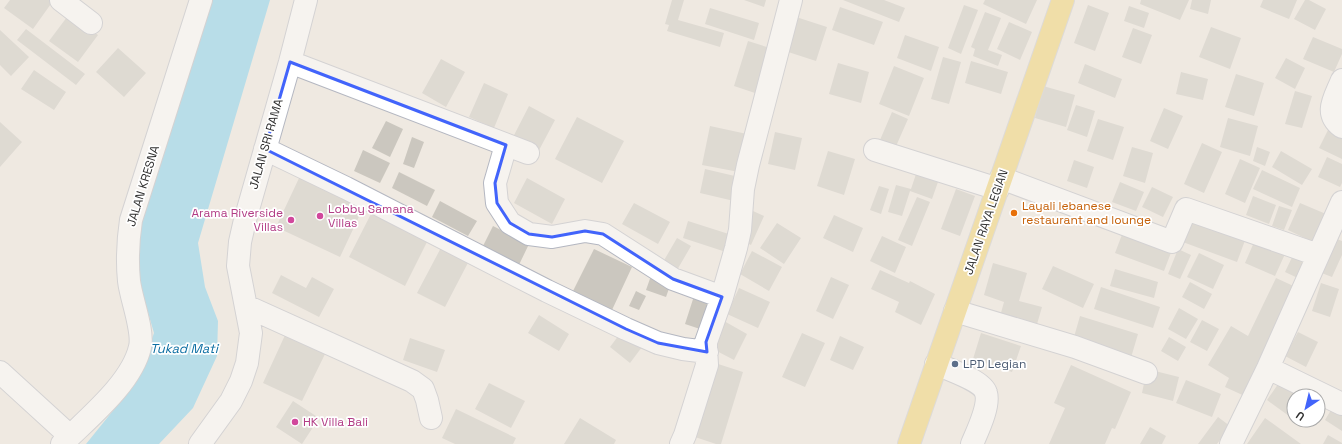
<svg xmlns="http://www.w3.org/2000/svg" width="1342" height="444" viewBox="0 0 1342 444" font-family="'Space Grotesk',sans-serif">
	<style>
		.water { fill: #75cff0 }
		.building { fill: #cbc7bf }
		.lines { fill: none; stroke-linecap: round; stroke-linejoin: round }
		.minor-casing { stroke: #b4b7c1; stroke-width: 24 }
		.major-casing { stroke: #c9c9c9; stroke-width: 24 }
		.minor { stroke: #fff; stroke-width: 22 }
		.major { stroke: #f2d163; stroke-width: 22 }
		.marked { fill: none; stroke: #4264fb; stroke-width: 3; stroke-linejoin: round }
		.food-dot { fill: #e8710a; stroke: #fff; stroke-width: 1.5 }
		.hotel-dot { fill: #d1479c; stroke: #fff; stroke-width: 1.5 }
		.service-dot { fill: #5c6f8a; stroke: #fff; stroke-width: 1.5 }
		.labels { text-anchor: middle; stroke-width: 3.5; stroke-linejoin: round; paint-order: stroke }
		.street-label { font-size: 12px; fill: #2e2e2e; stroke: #fff }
		.food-label { font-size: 12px; fill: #c56008; stroke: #fff; text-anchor: start }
		.hotel-label { font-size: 12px; fill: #b23c85; stroke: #fff; text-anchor: start }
		.service-label { font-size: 12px; fill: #4e5e75; stroke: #fff; text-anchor: start }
		.water-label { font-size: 13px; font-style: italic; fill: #0d6fa3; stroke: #fff }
	</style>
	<rect width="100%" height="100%" fill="#efe9e1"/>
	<path class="water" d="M202,0H270L198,243L205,287L218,321L217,356L193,408L159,444H86L137,381L154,333L140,285L134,244Z"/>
	<path class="building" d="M10,0H51L53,1L33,29L4,8Z
		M672,0H684L678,20L724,33L720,47L667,31L669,25L665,24Z
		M744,0H766L764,7Z
		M843,0H884L905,8L899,22Z
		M985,0H1037L1026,24L983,4Z
		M1141,0H1189L1180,20L1140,4Z
		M1192,0H1211L1208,14L1190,9Z
		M1263,0H1297L1289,19L1260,7Z
		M1305,0H1309L1326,9L1315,30L1294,19Z
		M964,5L978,10L961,54L948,48Z
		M1088,5L1109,13L1095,51L1074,43Z
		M1129,6L1149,13L1144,28L1124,21Z
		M840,7L883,22L874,45L832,30Z
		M710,8L759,23L754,40L705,24Z
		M985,12L1001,18L988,50L1002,55L998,66L973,56L975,49L971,47Z
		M70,13L98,35L78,62L49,41Z
		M793,16L827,27L816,61L782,50Z
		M1009,22L1032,32L1020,60L997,49Z
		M1211,27L1241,38L1230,69L1199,57Z
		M1133,28L1152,35L1141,64L1122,57Z
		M26,29L85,74L76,85L17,40Z
		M0,30L29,57L11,76L0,65Z
		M905,35L939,47L931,71L897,58Z
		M1313,37L1342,49V54L1334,72L1303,59Z
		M748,41L773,49L758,94L734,86Z
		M118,48L146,73L124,97L96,72Z
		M943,57L961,62L949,104L931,99Z
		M1286,58L1305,68L1295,89L1275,78Z
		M441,59L465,72L446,107L422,93Z
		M971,61L1008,72L1001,94L965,83Z
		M838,63L869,72L861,103L829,94Z
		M1085,64L1122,79L1115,98L1078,83Z
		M894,66L924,78L909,116L879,104Z
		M34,70L66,92L54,110L21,89Z
		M1181,72L1208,79L1203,100L1176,94Z
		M1236,74L1264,83L1254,116L1225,107Z
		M484,83L508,94L494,128L469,117Z
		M1043,86L1075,95L1066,127L1035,118Z
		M1295,91L1312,96L1302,128L1285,124Z
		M1076,105L1095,111L1087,137L1067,130Z
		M529,106L555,120L537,154L511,141Z
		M1164,108L1183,116L1168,149L1150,141Z
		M892,112L908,119L893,153L877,147Z
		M577,117L624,141L602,183L555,159Z
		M1228,118L1258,126L1250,156L1220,147Z
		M1098,119L1124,127L1113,160L1087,151Z
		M386,121L403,129L390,157L372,148Z
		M0,122L22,142L0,167Z
		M710,126L747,134L739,172L702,165Z
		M1329,128L1342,134V159L1319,148Z
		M775,132L802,138L795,170L768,164Z
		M412,137L424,142L414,168L403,164Z
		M1202,143L1222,152L1204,193L1184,184Z
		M1132,147L1153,153L1145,183L1123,176Z
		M1257,147L1270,152L1265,166L1253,161Z
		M363,150L390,163L380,183L354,171Z
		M828,151L855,159L844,195L817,186Z
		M1281,151L1312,169L1302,185L1272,167Z
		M1327,157L1342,164V183L1340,187L1318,177Z
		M1240,159L1260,168L1245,203L1225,194Z
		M1074,160L1094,167L1087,188L1067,181Z
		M705,169L739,177L734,201L700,193Z
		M1262,170L1300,188L1292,207L1253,189Z
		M399,172L435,190L427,206L392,188Z
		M916,174L938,182L932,199L910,191L902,216L888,212L896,185L911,189Z
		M300,176L364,206L340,257L276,227Z
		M527,178L565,199L552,224L514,203Z
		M1120,182L1144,192L1136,211L1112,202Z
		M879,186L889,189L881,214L870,210Z
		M1152,187L1173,197L1163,217L1142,207Z
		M956,189L975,196L960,236L941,229Z
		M1253,196L1276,205L1269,224L1246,215Z
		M917,197L930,202L912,246L898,240Z
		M440,201L477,221L468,236L432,217Z
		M634,203L670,222L658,244L622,224Z
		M1300,203L1326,214L1313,242L1288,230Z
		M1279,206L1292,210L1284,230L1272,226Z
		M373,210L429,238L405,286L349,257Z
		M753,211L764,216L751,245L740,240Z
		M1190,214L1247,235L1237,262L1180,241Z
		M834,215L863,228L853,252L823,238Z
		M688,221L735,236L729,253L683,238Z
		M777,223L801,238L784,264L760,248Z
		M493,226L529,244L517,269L480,252Z
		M1123,232L1172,250L1164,271L1115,253Z
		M882,236L906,247L895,273L870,261Z
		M677,238L691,246L673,277L659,269Z
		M1334,238L1342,241V255L1332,277L1319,272Z
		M1255,240L1285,254L1275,276L1245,263Z
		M444,242L471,257L445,307L417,293Z
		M594,249L632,267L612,310L573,291Z
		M1178,249L1191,255L1180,279L1168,274Z
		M752,251L782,267L769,291L740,274Z
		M1295,251L1312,259L1302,280L1285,272Z
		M1199,253L1224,265L1213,289L1187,277Z
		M993,263L1027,273L1019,301L1042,307L1035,331L999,320L1004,302L984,295Z
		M1053,266L1094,284L1083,308L1042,289Z
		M1115,269L1158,282L1154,298L1110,286Z
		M880,270L909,283L910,281L935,294L921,325L895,312L899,302L871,289Z
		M652,273L672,280L666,297L646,290Z
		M281,275L306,288L312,277L334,289L319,317L272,293Z
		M831,277L849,285L833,319L816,311Z
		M1276,278L1300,289L1249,398L1225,387L1229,378L1208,365L1231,326L1248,336Z
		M1190,282L1212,294L1204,309L1182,297Z
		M1321,283L1339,289L1330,317L1312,311Z
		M1101,287L1160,307L1153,328L1094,309Z
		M739,288L770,302L758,328L727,314Z
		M636,291L646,296L639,310L629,306Z
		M695,293L716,300L706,331L685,324Z
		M1179,308L1198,319L1186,339L1168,329Z
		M539,315L569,334L559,351L528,333Z
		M1080,316L1138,334L1130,361L1072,344Z
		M1202,320L1219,329L1207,351L1190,342Z
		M724,321L747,334L734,360L711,348Z
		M622,331L642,347L630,363L610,347Z
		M1298,332L1318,342L1306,367L1285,356Z
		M286,333L326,352L302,401L263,383Z
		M802,333L825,343L805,387L782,377Z
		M981,333L1021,346L1012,372L973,359Z
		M840,336L864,347L853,370L830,360Z
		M1169,337L1186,347L1178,361L1161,351Z
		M410,338L445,350L437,372L403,360Z
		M715,363L743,372L721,444H716L692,436Z
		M1071,365L1131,392L1115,429L1112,428L1105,444H1049L1065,408L1054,403Z
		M1147,369L1179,377L1173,401L1142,393Z
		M1283,377L1302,396H1294V408L1289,416L1267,400Z
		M1186,380L1221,394L1212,417L1176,403Z
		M489,383L525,401L511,428L475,409Z
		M1318,396L1327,404L1318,414Z
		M293,401L319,418L302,444L276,427Z
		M1334,405L1342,410V431L1325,420Z
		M456,409L516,438L513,444H455L442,438Z
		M1218,417L1230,426L1217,444H1198Z
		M580,418L616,440L614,444H564Z
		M1265,418L1301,444H1247Z
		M1150,427L1166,436L1162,444H1140Z
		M1328,435L1342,443V444H1323Z"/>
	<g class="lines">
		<defs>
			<path id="minor" d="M61,0L91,23
				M290,62L528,153
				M1342,80C1335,98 1323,113 1342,127
				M506,145L495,183L497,203L510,223L529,234L552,237L585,231L603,234L673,279L722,297
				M265,149L346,188L547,291L626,329L658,343L683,349L707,352
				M875,150L998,189
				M1001,178L1172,242L1186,209L1318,255
				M246,306L412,381L423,389L427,400L431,418
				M955,311L1075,347L1146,373
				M936,364C948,369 983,381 986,393C990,406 977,432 972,444
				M1268,368L1342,404
				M0,372L70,436
				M62,444C88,418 132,383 140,347C144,331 131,299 129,281C127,261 128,240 131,220L201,0
				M200,444L231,401L241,381L247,363L251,333L238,266L240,242L245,220L290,62L306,0
				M681,444L685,435L707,365L706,348V342L722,297L736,248L740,230L743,189L748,165L791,0
				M1231,444L1268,368L1342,202"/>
			<path id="major" d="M909,444L1063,0"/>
		</defs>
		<use href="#minor" class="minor-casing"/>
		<use href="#major" class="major-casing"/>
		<use href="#minor" class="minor"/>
		<use href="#major" class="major"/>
	</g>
	<path d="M0 0H1342V444H0ZM290,62L506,145L495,183L497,203L510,223L529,234L552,237L585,231L603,234L673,279L722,297L706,342L707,352L658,343L626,329L265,149Z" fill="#efe9e1" fill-opacity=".55" fill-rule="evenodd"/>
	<path class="marked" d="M290,62L506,145L495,183L497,203L510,223L529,234L552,237L585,231L603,234L673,279L722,297L706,342L707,352L658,343L626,329L265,149Z"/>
	<circle class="food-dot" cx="1014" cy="213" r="4"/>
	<g class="hotel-dot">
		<circle cx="320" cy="216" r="4"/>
		<circle cx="291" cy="220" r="4"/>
		<circle cx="295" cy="422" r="4"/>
	</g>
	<circle class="service-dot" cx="955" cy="364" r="4"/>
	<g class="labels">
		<g class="street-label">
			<text transform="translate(266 144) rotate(-74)" y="4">JALAN SRI RAMA</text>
			<text transform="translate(143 186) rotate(-73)" y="4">JALAN KRESNA</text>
			<text transform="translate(986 222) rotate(-71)" y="4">JALAN RAYA LEGIAN</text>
		</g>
		<g class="food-label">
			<text x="1022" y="210">Layali lebanese<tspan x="1022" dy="14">restaurant and lounge</tspan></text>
		</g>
		<g class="hotel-label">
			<text x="328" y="213">Lobby Samana<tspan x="328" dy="14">Villas</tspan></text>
			<text x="283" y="217" text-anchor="end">Arama Riverside<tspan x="283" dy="14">Villas</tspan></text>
			<text x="303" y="426">HK Villa Bali</text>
		</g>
		<g class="service-label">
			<text x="963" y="368">LPD Legian</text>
		</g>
		<g class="water-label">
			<text x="184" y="353">Tukad Mati</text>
		</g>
	</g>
	<g transform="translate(1306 408) rotate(215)"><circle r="19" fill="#ffffff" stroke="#ababab"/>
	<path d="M0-3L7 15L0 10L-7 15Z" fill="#4264fb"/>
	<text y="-6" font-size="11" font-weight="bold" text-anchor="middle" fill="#2e2e2e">U</text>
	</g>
</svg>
